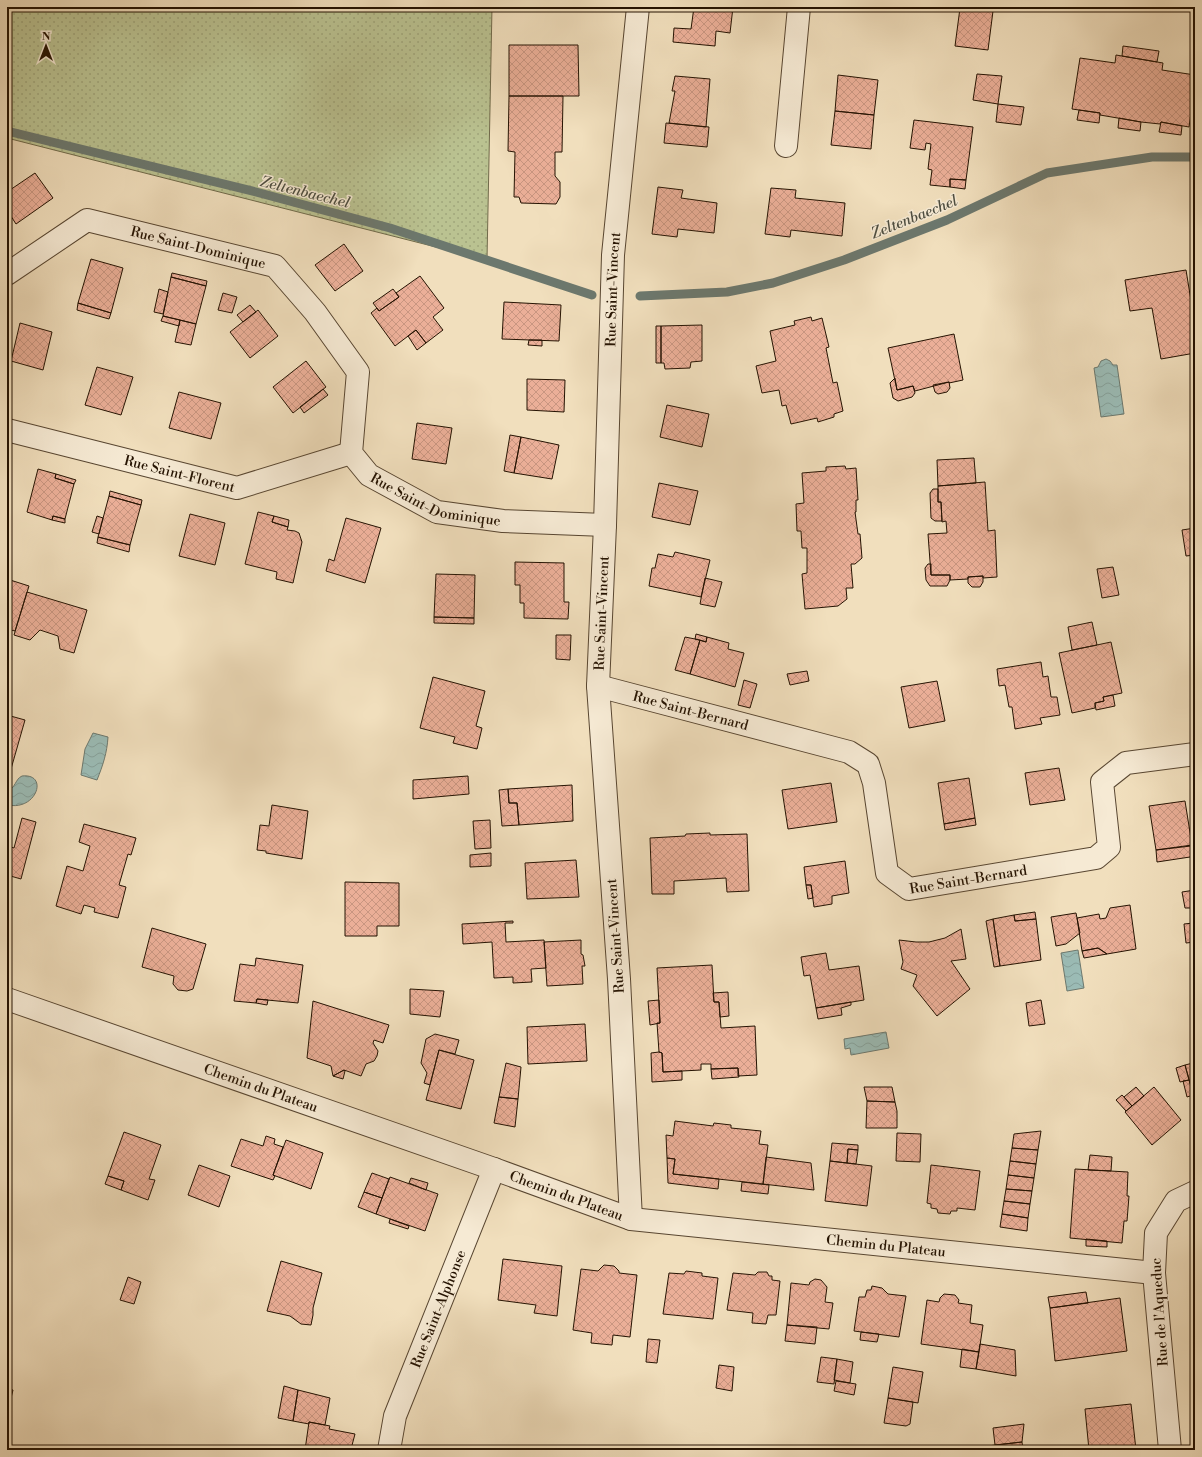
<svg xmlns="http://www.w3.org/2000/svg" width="1202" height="1457" viewBox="0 0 1202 1457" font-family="'Libre Bodoni',serif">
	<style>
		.grass { fill: url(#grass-dots); stroke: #706a4a }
		.water { fill: url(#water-waves); stroke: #6c786e }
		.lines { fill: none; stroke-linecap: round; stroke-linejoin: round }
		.stream { stroke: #6c786e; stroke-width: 9 }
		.building { fill: url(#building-cross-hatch); stroke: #251302 }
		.minor-casing { stroke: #584631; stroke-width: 24 }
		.minor { stroke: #f6ead4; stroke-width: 22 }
		.labels { text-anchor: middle; stroke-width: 3; stroke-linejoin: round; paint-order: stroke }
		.street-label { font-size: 14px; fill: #251302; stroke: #f6ead4 }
		.water-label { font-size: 15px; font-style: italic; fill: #4e4e41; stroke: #f6ead4 }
	</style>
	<defs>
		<pattern id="grass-dots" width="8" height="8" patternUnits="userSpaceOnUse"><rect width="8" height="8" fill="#bac291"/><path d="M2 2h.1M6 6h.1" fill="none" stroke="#a0a67b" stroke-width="1.8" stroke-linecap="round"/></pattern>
		<pattern id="water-waves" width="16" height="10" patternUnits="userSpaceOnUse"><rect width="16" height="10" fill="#9bbcb6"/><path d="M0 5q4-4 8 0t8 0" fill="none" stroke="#85a19b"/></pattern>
		<pattern id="building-cross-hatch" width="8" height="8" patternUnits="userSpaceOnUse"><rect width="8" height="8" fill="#ebaf98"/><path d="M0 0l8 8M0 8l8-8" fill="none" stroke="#c99681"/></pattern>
	</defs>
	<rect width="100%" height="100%" fill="#f1dfbd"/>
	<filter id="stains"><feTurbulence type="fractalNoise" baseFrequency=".005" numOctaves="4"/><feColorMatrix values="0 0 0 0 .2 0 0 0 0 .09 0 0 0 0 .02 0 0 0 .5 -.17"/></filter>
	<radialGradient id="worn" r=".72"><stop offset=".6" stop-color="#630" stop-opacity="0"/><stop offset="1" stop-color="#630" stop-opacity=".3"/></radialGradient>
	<path class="grass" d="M7,7H492L487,260L7,138Z"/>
	<path class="water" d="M1106,359L1110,361L1113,365H1117L1124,414L1101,417L1094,368L1098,367L1101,361Z
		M93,733L108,737C107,753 103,765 97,780L81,775L85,749Z
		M22,776C49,773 37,811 8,805L7,791C16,788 15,779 22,776Z
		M1078,950L1084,988L1067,991L1061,953Z
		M886,1032L889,1048L851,1055L850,1048L845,1049L844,1039Z"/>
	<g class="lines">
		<path class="stream" d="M7,131L256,192L390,228L592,295
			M640,296L727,292L773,283L844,260L947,220L1047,173L1152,157H1195"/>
	</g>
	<path class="building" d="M694,7H733L730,33L716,31L715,46L673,42L674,28L691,29Z
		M960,8L993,11L988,50L955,46Z
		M509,45H578L579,96H509Z
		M1123,46L1159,51L1157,62L1122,56Z
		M1116,55L1163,63L1162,70L1195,75V85L1189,127L1161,122L1160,124L1141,122L1100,115V113L1072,109L1080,58L1115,63Z
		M977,74L1002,76L998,104L973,100Z
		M838,75L878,80L874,115L835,111Z
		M675,76L710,79L706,127L669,123L675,91H672Z
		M509,96H563L562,152H555V176L560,182V197L556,204L521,203L519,197H514L515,152L508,151Z
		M998,104L1024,107L1021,125L996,122Z
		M1079,110L1100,113L1099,123L1077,120Z
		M835,111L874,115L871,149L831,145Z
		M1119,118L1141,122L1140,131L1118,128Z
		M914,120L973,127L966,180L950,179V187L930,185L932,170L928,169L931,144L926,143L925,150L910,148Z
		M1161,122L1182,126L1181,135L1159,132Z
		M666,123L709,127L707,147L664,143Z
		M35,173L53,198L16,224L7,210V192Z
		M950,179L966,180L965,189L950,187Z
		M658,187L683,190L681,198L717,203L714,233L678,229L677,237L652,234Z
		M771,188L796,190L795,198L845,203L842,236L791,230L790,237L765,234Z
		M344,244L363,271L335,291L315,265Z
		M91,259L123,268L111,313L78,303Z
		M1186,270L1195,325V353L1161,359L1152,308L1130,311L1125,280Z
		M172,273L207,281L206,286L171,277Z
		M420,276L444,308L433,317L443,330L426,343L416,330L395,346L371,313L377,308L379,311L399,297L396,293Z
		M171,277L206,286L196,324L163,316Z
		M159,289L168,292L163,314L154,312Z
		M393,289L399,297L379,311L373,303Z
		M223,293L237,297L232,313L218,310Z
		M504,302L561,305L559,341L502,339Z
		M78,303L111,313L109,319L77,310Z
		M250,305L256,312L243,322L237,315Z
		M258,310L278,336L250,358L230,332Z
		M163,316L180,320L179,326L161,321Z
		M811,317L812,321L822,318L829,347L826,348L833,383L837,382L843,411L834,414V417L818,422L817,418L791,424L786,405L782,406L779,390L762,393L756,366L776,361L770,331L795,325L794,321Z
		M180,320L196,324L191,345L175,342Z
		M20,323L52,332L43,370L11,361Z
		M702,325V361L691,362L690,368L665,369L664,363H661V326Z
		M656,326H661V363H656Z
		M416,330L426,343L417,350L408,336Z
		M954,334L963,380L949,383V382L915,391L913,386L897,390L888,348Z
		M529,340H542V346L528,345Z
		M306,361L326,387L293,413L273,387Z
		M97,367L133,377L121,415L85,405Z
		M895,378L897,390L913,386L915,393L912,397L898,401L893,398L890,383Z
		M527,379L565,380L564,412L527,410Z
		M949,382L950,388L947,392L938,394L935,392L933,385Z
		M323,389L328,395L304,413L300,407Z
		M179,392L221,403L211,439L169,428Z
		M667,405L709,414L702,447L660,437Z
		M417,423L452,428L446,464L412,459Z
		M510,435L521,437L514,473L504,471Z
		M521,437L559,445L552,479L514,473Z
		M974,458L976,483L938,486L937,460Z
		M845,466L846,469L856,468L858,500H856V512H855L858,534H860L862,558L855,564H851L853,588H846L847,599L838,606L805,609L802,574L807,573V548H802L801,531H797L796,504L804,503L802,473L826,471V467Z
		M38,469L56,474L55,478L74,484L65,519L53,516L52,520L27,512Z
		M56,474L76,480L74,484L55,478Z
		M985,482L988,531L995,530L997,577L983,578V576L968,577V579L950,580V575H931L928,534L947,533L946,521L942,522L941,502H938V486Z
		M659,483L698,491L690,525L652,517Z
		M933,489H938V502H941L942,521H935L931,518L930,493Z
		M110,491L142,500L141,505L109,496Z
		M109,496L141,505L130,545L98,537Z
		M258,512L274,516L272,522L288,527L287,530L295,531L299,533L302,542L293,583L276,579L277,572L245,564Z
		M190,514L225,523L215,565L179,556Z
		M53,516L65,519V523L52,520Z
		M97,516L103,518L99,534L92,532Z
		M274,516L289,520L288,527L272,522Z
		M346,518L381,528L365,583L326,571L329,559L334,561Z
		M1195,528V555L1186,556L1182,530Z
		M98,537L130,545L129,552L97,543Z
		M675,552L710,560L701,597L649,586L652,568H655L658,554L673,557Z
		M515,562L564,563V602H569L568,619L524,618V603H520V585H515Z
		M928,564H931V575H950V580L947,586H930L926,580L925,568Z
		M1113,567L1119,595L1102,598L1097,569Z
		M436,574L475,575L474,618L434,617Z
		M983,576V582L980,587H972L968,583V577Z
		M705,578L722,582L715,607L700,604Z
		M7,579L29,586L15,631L7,629Z
		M27,592L87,610L74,653L60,649L58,636L40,630L30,640L14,635Z
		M434,617L474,618V624L434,623Z
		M1092,622L1097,645L1072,650L1068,627Z
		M696,634L707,637L706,642L695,639Z
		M556,635H571L570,660L556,659Z
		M685,637L700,640L690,674L675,670Z
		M707,637L729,643L728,649L744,653L735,687L690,674L700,640L706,642Z
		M1111,642L1122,693L1103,697L1104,701L1095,703V708L1072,713L1059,653Z
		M1041,662L1043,677L1048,676L1051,697H1057L1060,715L1040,718L1042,724L1015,729L1012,707H1009L1005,685L999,686L997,669Z
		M807,671L809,681L790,685L787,674Z
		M433,677L485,691L476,726L482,728L477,749L453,743L455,737L420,728Z
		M744,680L757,684L750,708L738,705Z
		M937,681L945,721L909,728L901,687Z
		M1113,695L1115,706L1096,710L1095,703L1104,701L1103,697Z
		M7,715L25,720L9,776L7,775Z
		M1059,768L1065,800L1030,805L1025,773Z
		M468,776L469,794L413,799V780Z
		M969,778L975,818L944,824L938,783Z
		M831,783L837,822L788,829L782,790Z
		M572,785L573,821L519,825L517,803H509L508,789Z
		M508,789L509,803H517L519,825L502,826L499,790Z
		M1185,801L1192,845L1156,850L1149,806Z
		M272,805L308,811L302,859L266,853V851L257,850L260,825L269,826Z
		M22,818L36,822L21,879L7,875V849L8,846L14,848Z
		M975,818L976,825L945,830L944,824Z
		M490,820L491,848L475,849L473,821Z
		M84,824L136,838L131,855L128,854L119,885L126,887L118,918L94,912L95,908L84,905L81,914L56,906L67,866L83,871L90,846L79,842Z
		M710,833V835L747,834L749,891L727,892L726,878L674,881V894H652L650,838L685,836L686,834Z
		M1191,846L1192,854L1190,857L1157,862L1156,850Z
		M491,853V866L470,867V855Z
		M576,860L579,897L527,899L525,863Z
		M845,861L849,893L832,896V904L814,907L811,885H806L804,867Z
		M345,882L399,883V926H377V936H345Z
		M806,885H811L813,898L808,899Z
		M1195,890V942L1186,943L1184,924L1193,923L1192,908H1185L1182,892Z
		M1130,905L1136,949L1107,954L1098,948L1082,951L1077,918L1099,914L1100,919L1106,918L1110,908Z
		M1035,912L1036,919L1015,921L1014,915Z
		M1076,913L1080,933L1066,944L1056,946L1051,917Z
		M1014,915L1015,921L1036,919L1041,960L1000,966L993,919Z
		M993,919L1000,966L994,967L986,921Z
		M513,921V923H505L506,942L544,940L546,968L531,969L532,982L513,983V977L494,978L492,942L463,944L462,924Z
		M152,928L206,944L193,989L187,991L178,990L173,984L174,976L142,967Z
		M961,929L966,959L951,961L970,989L937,1016L913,986L917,975L901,969L903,962L899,940L916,942H929L945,938Z
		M581,940V954L583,955L585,966H582L583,984L547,986L544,942Z
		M1098,948L1107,954L1084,958L1082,951Z
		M826,953L829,970L859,966L864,1000L816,1008L810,975L804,976L801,957Z
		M256,958L303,965L298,1003L257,999L256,1003L234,1001L240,964L255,966Z
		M712,965L714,1002H719L721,1028L755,1026L757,1075L738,1076V1068L711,1069V1064H701V1070L663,1072L662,1053L659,1052L657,1023H660L657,968Z
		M410,989L444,991L440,1017L410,1014Z
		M728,992L729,1016L720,1017L719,1002H714L713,993Z
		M257,999L268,1000L267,1005L256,1003Z
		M659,1000L660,1023L650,1025L648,1001Z
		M1041,1000L1045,1024L1029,1026L1026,1003Z
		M313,1001L389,1025L383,1043L374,1040L373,1043L378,1051L377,1056L374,1061L366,1064L361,1076L344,1070L333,1076L331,1066L307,1058Z
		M851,1002V1005L841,1008L842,1015L818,1019L816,1008Z
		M585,1024L587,1061L528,1064L527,1027Z
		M435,1034L459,1040L455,1054L439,1050L430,1085L424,1083L427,1073L421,1063L426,1039Z
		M439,1050L474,1060L461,1109L426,1100Z
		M659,1052L662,1053L663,1072L682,1071V1080L652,1082L651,1053Z
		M506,1063L521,1067L518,1099L499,1097Z
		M1193,1063H1195V1100L1185,1065Z
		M1185,1065L1189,1080L1180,1082L1176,1068Z
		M738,1068L739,1077L712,1079L711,1069Z
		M344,1070L345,1071L343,1079L333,1076Z
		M1189,1080L1193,1095L1187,1097L1183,1081Z
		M864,1087H892L895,1102L867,1101Z
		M1136,1087L1144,1096L1132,1106L1124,1097Z
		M1154,1087L1181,1120L1152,1145L1125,1112Z
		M1122,1095L1132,1106L1126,1111L1116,1100Z
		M499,1097L518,1099L515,1127L494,1123Z
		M867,1101L895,1102L897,1111V1128H866Z
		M675,1121L713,1126L714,1123L731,1125V1128L761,1131L759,1144L768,1145L763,1184L673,1174L675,1159L667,1158L666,1135L673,1136Z
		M1041,1131L1038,1150L1012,1148L1014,1134Z
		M124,1132L161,1145L149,1179L155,1180L148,1200L121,1190L124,1181L108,1176Z
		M897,1133L921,1134L920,1162L896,1161Z
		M266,1136L275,1139L274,1144L283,1147L273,1175L275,1176L273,1180L231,1166L241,1139L263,1146Z
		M286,1140L323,1153L311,1189L273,1175Z
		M832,1143L858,1145V1150L848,1149L847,1163L830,1161Z
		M1012,1148L1038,1150L1036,1164L1010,1161Z
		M848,1149L858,1150L856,1164L847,1163Z
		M1090,1155L1112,1157L1111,1171L1088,1170Z
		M766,1157L811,1163L814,1190L763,1184Z
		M667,1158L675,1159L673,1174L719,1179L718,1189L668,1183Z
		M830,1161L872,1166L867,1206L825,1201Z
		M1010,1161L1036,1164L1034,1178L1008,1175Z
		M199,1165L230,1176L219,1207L188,1195Z
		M931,1165L980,1171L975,1210L957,1208V1211H951L950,1214L938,1213L937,1209L931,1208V1204L927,1203Z
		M1075,1169L1128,1172L1127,1196H1129L1127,1221H1124L1122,1243L1070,1238Z
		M372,1173L389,1179L382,1198L364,1192Z
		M1008,1175L1034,1178L1032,1191L1006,1189Z
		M108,1176L124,1181L121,1190L105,1184Z
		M390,1177L438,1194L425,1231L376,1214Z
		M411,1178L428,1183L426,1190L409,1183Z
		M742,1182L769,1185L768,1194L741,1191Z
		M1006,1189L1032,1191L1030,1204L1004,1201Z
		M364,1192L382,1198L376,1214L358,1207Z
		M1004,1201L1030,1204L1028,1218L1002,1214Z
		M1002,1214L1028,1218L1027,1231L1000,1227Z
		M390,1219L409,1226L408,1229L389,1223Z
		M1086,1239L1107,1241V1247L1086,1246Z
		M503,1259L562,1266L557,1316L534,1313L536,1305L498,1300Z
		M281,1261L322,1273L313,1308V1315L311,1325L301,1324L290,1316L267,1311Z
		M604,1265L614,1266L619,1271V1273L637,1275L630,1337L613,1335L612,1345L591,1343L592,1333L573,1330L581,1269L598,1271Z
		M686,1271L702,1273V1276L718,1278L713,1319L663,1314L669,1273L684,1274Z
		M758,1272H767L769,1276H772V1280L780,1281L776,1315H768L766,1324L752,1323L753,1313L727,1310L733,1273L755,1275Z
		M128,1277L141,1282L134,1304L120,1300Z
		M815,1279L821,1280L827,1287L825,1302L833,1303L829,1329L787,1325L791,1283L809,1285L810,1282Z
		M872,1286L882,1288L888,1294L906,1296L899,1337L854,1331L859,1297H865L867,1290H871Z
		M1086,1292L1088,1303L1050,1308L1048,1297Z
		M944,1294L955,1295L959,1300L958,1303L972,1305L970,1323L983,1325L979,1352L921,1344L927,1300L939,1302L940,1298Z
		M1120,1298L1127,1351L1055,1361L1050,1308Z
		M787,1325L817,1327L815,1344L785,1341Z
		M861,1332L879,1334L877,1342L860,1340Z
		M648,1339L660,1340L657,1363L646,1362Z
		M980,1344L1015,1350L1016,1376L976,1369Z
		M962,1349L979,1352L976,1369L960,1367Z
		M821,1357L837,1359L834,1384L817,1382Z
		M837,1359L853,1362L850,1383L834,1380Z
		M719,1365L734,1367L732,1391L716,1388Z
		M893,1367L923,1372L918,1403L888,1398Z
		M836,1381L856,1384L854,1395L834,1391Z
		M284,1386L298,1390L293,1421L278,1418Z
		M7,1389L13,1390L10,1402H7Z
		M298,1390L330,1398L325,1425L309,1422V1424L293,1421Z
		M888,1398L913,1402L910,1424L906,1426L884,1423Z
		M1131,1404L1136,1450H1089L1085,1409Z
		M309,1422L330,1426L329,1429L355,1434L351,1449L354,1450H305Z
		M1024,1424L1022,1442L995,1445L993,1428Z
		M1022,1442L1023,1450H961V1449Z"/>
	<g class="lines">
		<defs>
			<g id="minor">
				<path d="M786,146L799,7"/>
				<path id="s1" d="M7,274L87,220L275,266L315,312L358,372L351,453L369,475L437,512L503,521L605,525"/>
				<path id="s2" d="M7,430L237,488L351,453"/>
				<path id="s3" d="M598,686L849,752L868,764L874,783L887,873L909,889L1096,858L1109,847L1102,782L1126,763L1195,754"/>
				<path id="s4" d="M7,999L494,1169L631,1219L1154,1273"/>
				<path id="s5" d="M631,1219L619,979L598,686L605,525L613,255L638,7"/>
				<path id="s6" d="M389,1450L395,1416L494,1169"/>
				<path d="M1170,1450L1154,1273L1156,1233L1176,1201L1195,1192"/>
			</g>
		</defs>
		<use href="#minor" class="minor-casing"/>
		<use href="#minor" class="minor"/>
	</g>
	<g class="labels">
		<g class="street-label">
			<text dy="5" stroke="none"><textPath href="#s1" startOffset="211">Rue Saint-Dominique</textPath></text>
			<text dy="5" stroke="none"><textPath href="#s5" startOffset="931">Rue Saint-Vincent</textPath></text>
			<text dy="5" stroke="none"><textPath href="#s2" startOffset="178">Rue Saint-Florent</textPath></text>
			<text dy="5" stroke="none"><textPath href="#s1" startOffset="607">Rue Saint-Dominique</textPath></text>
			<text dy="5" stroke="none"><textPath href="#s5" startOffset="607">Rue Saint-Vincent</textPath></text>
			<text dy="5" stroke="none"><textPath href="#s3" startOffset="96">Rue Saint-Bernard</textPath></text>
			<text dy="5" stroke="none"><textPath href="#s3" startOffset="480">Rue Saint-Bernard</textPath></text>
			<text transform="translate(615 936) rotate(-94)" y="5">Rue Saint-Vincent</text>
			<text dy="5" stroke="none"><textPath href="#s4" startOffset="269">Chemin du Plateau</textPath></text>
			<text dy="5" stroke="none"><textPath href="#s4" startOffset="593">Chemin du Plateau</textPath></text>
			<text dy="5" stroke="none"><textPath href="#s4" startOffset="918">Chemin du Plateau</textPath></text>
			<text dy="5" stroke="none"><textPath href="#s6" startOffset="150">Rue Saint-Alphonse</textPath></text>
			<text transform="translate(1159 1312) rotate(-94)" y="5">Rue de l'Aqueduc</text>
		</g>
		<g class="water-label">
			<text transform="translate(305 192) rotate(14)" y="5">Zeltenbaechel</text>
			<text transform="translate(914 217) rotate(-22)" y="5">Zeltenbaechel</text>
		</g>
	</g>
	<rect width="1202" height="1457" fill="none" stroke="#f1dfbd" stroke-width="24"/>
	<rect x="8" y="8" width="1186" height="1441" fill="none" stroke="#251302" stroke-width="2"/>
	<rect x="12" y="12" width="1178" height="1433" fill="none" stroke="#251302"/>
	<g transform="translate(46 46)" stroke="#f6ead4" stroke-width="3" paint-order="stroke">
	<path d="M0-3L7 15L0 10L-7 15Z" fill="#251302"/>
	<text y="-6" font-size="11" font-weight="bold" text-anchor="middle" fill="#251302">N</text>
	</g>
	<rect width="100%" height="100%" filter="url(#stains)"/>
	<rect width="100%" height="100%" fill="url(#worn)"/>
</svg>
